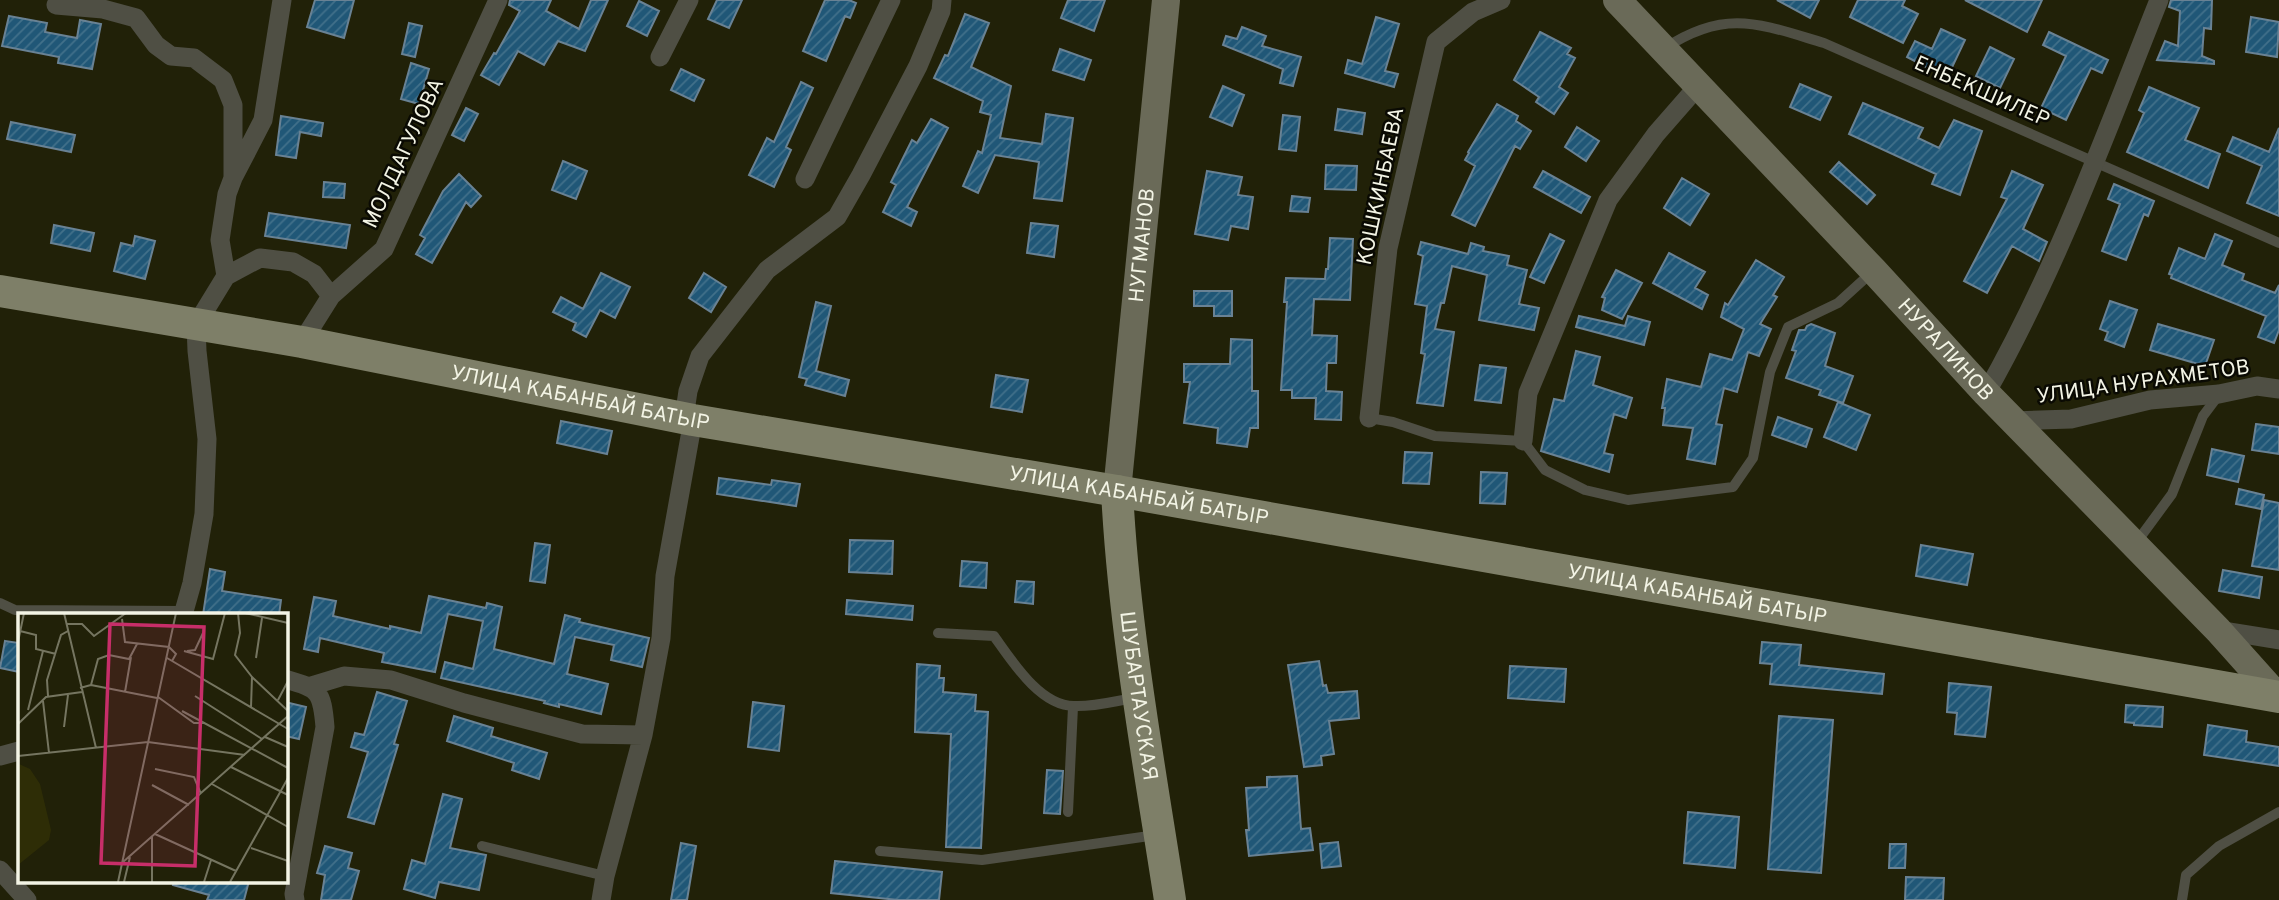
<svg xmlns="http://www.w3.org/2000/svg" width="2279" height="900" viewBox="0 0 2279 900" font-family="Overpass,sans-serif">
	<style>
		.building { fill: url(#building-hatch); stroke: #698294; stroke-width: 2 }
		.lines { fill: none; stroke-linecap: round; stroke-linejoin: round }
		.service { stroke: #4f4f44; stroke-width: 10 }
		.minor { stroke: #4f4f44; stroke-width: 19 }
		.secondary { stroke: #6a6a58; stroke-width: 28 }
		.primary { stroke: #7e7f68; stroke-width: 32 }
		.labels { text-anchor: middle; stroke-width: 5; stroke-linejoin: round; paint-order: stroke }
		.street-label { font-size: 21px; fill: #f3f4e5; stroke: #0a0a03 }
		.inset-road { fill: none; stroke: #757560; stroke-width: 2 }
		.view { fill: #c72e69; fill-opacity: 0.15; stroke: #c72e69; stroke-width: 3.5 }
		.inset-edge { fill: none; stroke: #f3f4e5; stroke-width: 3.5 }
	</style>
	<defs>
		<pattern id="building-hatch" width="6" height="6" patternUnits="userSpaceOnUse" patternTransform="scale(1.75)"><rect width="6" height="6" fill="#205777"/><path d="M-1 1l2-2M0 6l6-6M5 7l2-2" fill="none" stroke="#41708a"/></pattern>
	</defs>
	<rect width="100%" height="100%" fill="#212108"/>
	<path class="building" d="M315,0H354L344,38L307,27Z
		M510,0H551L546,11L579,29L591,0H608L585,51L558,41L544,65L518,51L499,85L481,75L494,53L496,54L520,11L509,5Z
		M717,0H742L729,28L708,19Z
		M825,0H849L856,3L850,18L845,16L826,61L803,51Z
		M1068,0H1105L1094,31L1061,18Z
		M1777,0H1819L1810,18Z
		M1858,0H1905L1902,6L1918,14L1903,43L1850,17Z
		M1965,0H2042L2027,32Z
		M2171,0H2212L2211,29L2204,28L2202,56L2214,61V64L2157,60L2165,41L2178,46L2180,11L2169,7Z
		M639,1L659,11L647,36L627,26Z
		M965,14L989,23L971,67L1011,86L1000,138L1042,144L1046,114L1073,118L1062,201L1034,198L1039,162L995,155L978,193L963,186L978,151L982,153L991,115L980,112L983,101L934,78L945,55L948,56Z
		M9,16L47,23L45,32L77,38L80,20L101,24L92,69L58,63L59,57L2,46Z
		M1376,17L1399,24L1385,71L1398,74L1394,87L1345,73L1348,60L1362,64Z
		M2251,17L2279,22L2277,57L2246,52Z
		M409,23L422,26L415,57L402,54Z
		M1242,27L1266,36L1262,46L1301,57L1293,86L1280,83L1283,69L1223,45L1226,36L1237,39Z
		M1941,29L1965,40L1947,78L1907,57L1915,41L1932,49Z
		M1540,32L1571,48L1567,54L1575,58L1559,87L1568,93L1554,114L1536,102L1539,97L1514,80Z
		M2049,32L2108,60L2102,73L2091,68L2066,120L2041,108L2066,56L2043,45Z
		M1990,47L2014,59L2000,88L1976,76Z
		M1060,49L1091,60L1084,80L1053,70Z
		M411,63L429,69L419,104L401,99Z
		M681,69L704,80L694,101L671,90Z
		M801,82L813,88L786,147L791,150L774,187L749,175L767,138L774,142Z
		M1800,84L1831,97L1820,120L1790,107Z
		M1223,86L1244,95L1232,126L1210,117Z
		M2149,87L2199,108L2185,140L2220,154L2208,188L2127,152L2144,113L2139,110Z
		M1863,103L1923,128L1918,138L1939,148L1954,120L1982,131L1960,195L1932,184L1936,174L1849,134Z
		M1497,104L1518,116L1516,121L1531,131L1520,149L1515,146L1475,226L1452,215L1475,166L1465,160L1469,153L1468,152Z
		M466,108L478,114L464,141L452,135Z
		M1338,109L1365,113L1362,134L1335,130Z
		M1283,115L1300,117L1296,151L1279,149Z
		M281,116L323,123L321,136L300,132L296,158L276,155Z
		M931,119L948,128L907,207L917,212L911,226L883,212L896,185L891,182L912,140L917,143Z
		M11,122L75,135L71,152L7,139Z
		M1577,127L1599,141L1586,161L1565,147Z
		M2279,128V216L2247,203L2262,166L2227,151L2233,137L2269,152Z
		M563,161L587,171L576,199L552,190Z
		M1839,162L1875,195L1867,204L1830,172Z
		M1326,165L1357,166L1356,190L1325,189Z
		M1207,171L1242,177L1238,195L1253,197L1248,229L1231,226L1228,240L1195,234Z
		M1543,171L1590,197L1581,213L1534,187Z
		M2012,171L2043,185L2023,229L2047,242L2039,261L2012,246L1987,293L1964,281L2007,199L2001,197Z
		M459,174L481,196L471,207L466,202L432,263L416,254L425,238L420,235L443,191Z
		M1682,178L1709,194L1690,225L1664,208Z
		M324,182L345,184L344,198L323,197Z
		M2114,184L2154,201L2148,216L2144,214L2126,260L2102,251L2120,204L2108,199Z
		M1292,196L1310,198L1308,212L1290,211Z
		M269,213L350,225L346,248L265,236Z
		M1031,223L1058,226L1054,257L1027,253Z
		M54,225L94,233L90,251L51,243Z
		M1550,234L1564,241L1544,283L1530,277Z
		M2215,234L2232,241L2222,265L2244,274L2242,280L2275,293L2279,285V330L2274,343L2258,337L2266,316L2171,278L2172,275L2169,274L2179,248L2205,259Z
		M135,236L155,241L145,279L114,271L121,243L133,246Z
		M1330,238L1353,239L1350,300L1314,299L1312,335L1337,336L1336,363H1327L1326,391L1342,392L1341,420L1315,419L1316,398H1292V390H1281L1287,302H1284L1286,278L1325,279L1326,269H1328Z
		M1421,242L1468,254L1471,243L1484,247L1483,251L1509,256L1507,265L1527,270L1519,304L1539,308L1534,330L1479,320L1487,275L1452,266L1444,303H1441L1435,329L1454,332L1443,406L1417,403L1425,354L1421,353L1427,306L1415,304L1423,256L1418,254Z
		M1669,253L1705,272L1695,288L1708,295L1702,309L1653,283Z
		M1756,260L1784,277L1773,295L1777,297L1760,324L1771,329L1759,356L1748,352L1737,392L1724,388L1716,424L1722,425L1715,464L1687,459L1693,428L1663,425L1665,408H1662L1667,379L1701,387L1710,354L1732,360L1744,329L1721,317L1725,303L1728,305Z
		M1616,270L1642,283L1622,319L1602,310L1605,298L1602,297Z
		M601,273L630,287L615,318L600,310L586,337L573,330L576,323L553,312L561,297L583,309Z
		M704,273L726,287L711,312L689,298Z
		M1194,291H1232V316H1214V306H1194Z
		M2110,301L2137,310L2124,347L2105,340L2108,332L2100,329Z
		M816,302L831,306L816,371L849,380L845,396L805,385L807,379L799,377Z
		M1579,316L1625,326L1628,316L1650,322L1644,345L1576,327Z
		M1811,324L1835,333L1825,366L1853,376L1843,403L1819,395L1821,390L1786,378L1796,351L1792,350L1799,330H1805L1807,326Z
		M2158,324L2214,340L2205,366L2150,350Z
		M1231,339L1252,340V391H1258V428H1250L1247,447L1217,443L1218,428L1184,423L1190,382H1184V364H1230Z
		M1576,351L1600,357L1593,385L1632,398L1626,418L1614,414L1604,453L1613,455L1609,472L1541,451L1554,399L1564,401Z
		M1480,365L1506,368L1501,403L1475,400Z
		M996,375L1028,380L1022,412L991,407Z
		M1838,402L1870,415L1856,450L1824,437Z
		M1778,417L1812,429L1806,447L1772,435Z
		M561,421L612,431L607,454L557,443Z
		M2256,424L2279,427V454L2252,450Z
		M2212,449L2244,456L2238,482L2207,475Z
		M1405,452L1432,453L1429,484L1403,483Z
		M1481,472L1507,473L1505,504L1480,503Z
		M719,478L771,485L772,480L800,484L796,506L717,494Z
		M2239,489L2264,495L2261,509L2236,504Z
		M2264,500L2279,503V570L2252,566Z
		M850,540L893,541L892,574L849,572Z
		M535,543L550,545L545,583L530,581Z
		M1921,545L1973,554L1967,585L1916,576Z
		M962,561L987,563L986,588L960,586Z
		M210,569L225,572L222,591L281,600L279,615H203Z
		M2223,570L2262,577L2259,598L2219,591Z
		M1017,581L1034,582L1033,604L1015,602Z
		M429,596L486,608L487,603L502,607L494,649L554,664L565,615L580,619L579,622L649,638L642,667L611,660L614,645L575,637L567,674L608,684L601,714L559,704V707L544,703L545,701L441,678L445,662L473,669L483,621L448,614L435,672L382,662L384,653L320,638L318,652L304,649L314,597L336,601L333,616L390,629V626L421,633Z
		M847,600L913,606L912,620L846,614Z
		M5,641L19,643V672L0,668Z
		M1762,642L1801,645L1799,665L1884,674L1882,694L1770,684L1772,664L1760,663Z
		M1319,661L1323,686L1326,685L1328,693L1357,691L1359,718L1329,721L1334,754L1321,756L1322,765L1304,767L1288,665Z
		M917,664L940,666L939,678H944L943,692L976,695L975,711L988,712L981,848L946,847L951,734L915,732Z
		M1510,666L1566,669L1564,702L1508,698Z
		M1949,683L1991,687L1985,737L1955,734L1957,713L1947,712Z
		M377,692L407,701L394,744L398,745L374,824L348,817L368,752L351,747L355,733L364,735Z
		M285,702L306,707L299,739L285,736Z
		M753,702L784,706L779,751L748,747Z
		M2126,705L2163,707L2162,727L2134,725V723L2125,722Z
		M454,716L493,728L491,736L547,753L539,779L512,770L514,763L447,741Z
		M1779,716L1833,720L1821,873L1768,869Z
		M2208,725L2247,731L2246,742L2279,747V766L2204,755Z
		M1047,770L1063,771L1060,814L1044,813Z
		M1297,776L1301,829L1310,828L1313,850L1249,856L1246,830H1249L1246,788L1267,787V777Z
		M443,794L462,799L450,848L486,855L479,890L439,882L435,898L404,889L412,860L425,864Z
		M1688,812L1739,817L1735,868L1684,863Z
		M1338,842L1341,866L1322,868L1320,844Z
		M681,843L696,846L687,900H671Z
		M1890,844H1906L1905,868H1889Z
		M325,846L352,853L348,868L359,871L351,900H321L325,875L317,873Z
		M835,861L942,872L939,900H898L831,893Z
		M1906,877L1944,878L1943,900H1905Z
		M174,881H249L244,900H207L209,895L173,885Z"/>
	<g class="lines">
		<path class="service" d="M1665,48C1726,8 1760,24 1824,43L2279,243
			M1369,418L1393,422L1435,436L1523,441L1545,470L1585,490L1628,500L1733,487L1753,458L1770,372L1788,327L1838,303L1871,273
			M2136,543L2172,494L2203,416L2218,396
			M0,603L15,610L183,611
			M938,633L994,636C1012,661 1040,706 1074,706C1094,707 1115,701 1134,698
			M1068,812L1073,707
			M482,846L605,876
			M880,851L982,860L1156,835
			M2182,900L2186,875L2219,846L2279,812"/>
		<path class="minor" d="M56,5L103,9L136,18L156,45L171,56L194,58L223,80L233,105V178L227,194L220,240L226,276
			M660,57L689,0
			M234,176L263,120L282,0
			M805,179L891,0
			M302,342L331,296L384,249L498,0
			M1986,393C2057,268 2106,133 2159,0
			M684,418L688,391L700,356L767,270L837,217L861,175L918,66L941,11L942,0
			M1369,418L1388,248L1436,42L1473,12L1501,0
			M2014,421L2071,419L2150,400L2219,394L2257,386L2279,389
			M1523,441L1528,393L1608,200L1656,134L1698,86
			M183,615L192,583L204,514L207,439L197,351L196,325L226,276L260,258L293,262L314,274L331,296
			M2218,630L2279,640
			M285,679C319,689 322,690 325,727L294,894L295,900
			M311,686L344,676L391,680L464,703L582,734L643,735
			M0,756L19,751
			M0,870L27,900
			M601,900L605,876L643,735L661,638L665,576L693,420"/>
		<g class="secondary">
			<path id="s1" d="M1617,0L1874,271L1986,393L2218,630L2277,696"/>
			<path id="s2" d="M1117,491L1166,0"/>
		</g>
		<g class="primary">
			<path id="s3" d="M0,291L302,342L693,420L1117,491L2279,697"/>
			<path id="s4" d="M1117,491C1124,628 1149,764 1170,900"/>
		</g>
	</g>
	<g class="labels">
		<g class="street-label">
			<text transform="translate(1982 91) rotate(24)" y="7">ЕНБЕКШИЛЕР</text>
			<text transform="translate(403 153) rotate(-65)" y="7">МОЛДАГУЛОВА</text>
			<text transform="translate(1380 186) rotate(-78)" y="7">КОШКИНБАЕВА</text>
			<text dy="7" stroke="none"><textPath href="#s2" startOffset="247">НУГМАНОВ</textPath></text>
			<text dy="7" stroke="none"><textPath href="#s1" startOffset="480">НУРАЛИНОВ</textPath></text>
			<text transform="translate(2143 381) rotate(-8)" y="7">УЛИЦА НУРАХМЕТОВ</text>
			<text dy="7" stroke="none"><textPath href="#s3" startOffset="590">УЛИЦА КАБАНБАЙ БАТЫР</textPath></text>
			<text dy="7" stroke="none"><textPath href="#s3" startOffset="1157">УЛИЦА КАБАНБАЙ БАТЫР</textPath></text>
			<text dy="7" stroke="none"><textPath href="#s3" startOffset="1724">УЛИЦА КАБАНБАЙ БАТЫР</textPath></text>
			<text dy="7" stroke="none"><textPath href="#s4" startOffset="206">ШУБАРТАУСКАЯ</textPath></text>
		</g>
	</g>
	<g transform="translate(18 613)">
		<rect width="270" height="270" fill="#212108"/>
		<path d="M1,151L12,156L22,171L33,217L31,227L0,252Z" fill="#2e2d06"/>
		<path class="inset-road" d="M46,0L78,135M220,0L222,20L217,42L234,64M227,0L270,10M104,6L107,29L151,34L158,41L154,48M48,11H64L76,23L108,0M2,18L18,22V36L38,41M0,29L6,0M166,38L195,46L207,0M169,38L177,37L185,20M149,45L270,116M238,45L244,5M234,64L270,98M73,72L139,85M62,75L73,72L80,46L91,42L111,46L119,31M107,79L113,44M30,83L29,67L43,22L50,18M177,83L244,126M140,84L176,110H186M260,87L270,68M25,88L31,140M233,94L234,64M10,97L25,38M164,98L270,155M0,111L28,84L64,79M46,114L50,82M247,124L270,134M0,143L130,129L227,142M213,154L270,182M137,156L176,164L183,181M194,171L270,214M134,172L171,192M137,221L218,258M233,235L270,248M105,249L270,103M100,269L158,0M106,269L112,244M134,269V224M186,269L193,247M212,269L270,165"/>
		<path class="view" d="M92,11L186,14L177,253L83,250Z"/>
		<rect width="270" height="270" class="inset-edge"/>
	</g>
</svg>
